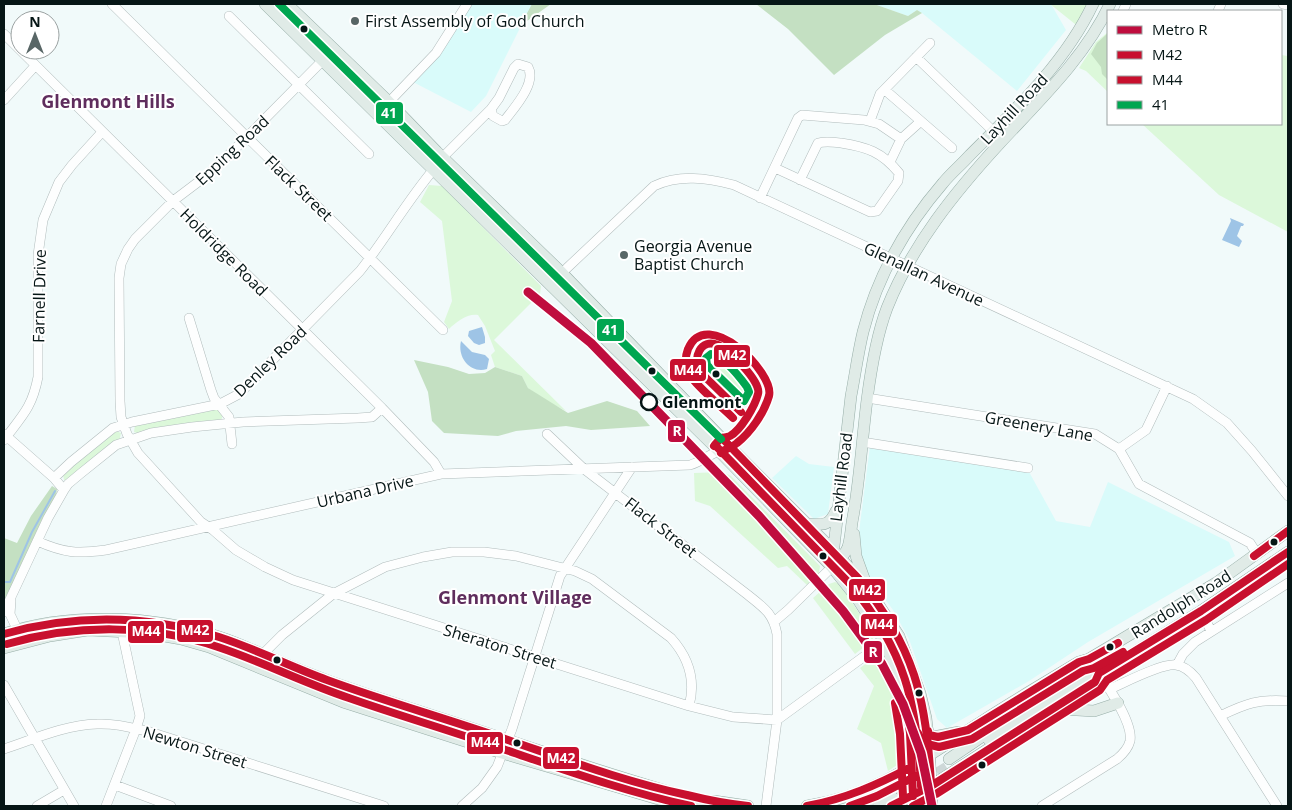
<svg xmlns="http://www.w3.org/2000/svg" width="1292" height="810" viewBox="0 0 1292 810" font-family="'Open Sans',sans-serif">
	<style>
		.built { fill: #d9fbfa }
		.green { fill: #dcf8da }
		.forest { fill: #c4e0c2 }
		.water { fill: #9ec4e6 }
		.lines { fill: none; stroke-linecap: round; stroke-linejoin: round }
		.stream { stroke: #9ec4e6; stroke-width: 2 }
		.major-tunnel { stroke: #ced8d8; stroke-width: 11; stroke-dasharray: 11 5.5; stroke-linecap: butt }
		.minor-casing { stroke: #b1bcbc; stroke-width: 10 }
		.major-casing { stroke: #97aea8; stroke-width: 12 }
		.minor { stroke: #fdfefe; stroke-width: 9 }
		.major { stroke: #e0ebe7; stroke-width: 11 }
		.bus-1-casing { stroke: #fff; stroke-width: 11 }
		.bus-2-casing { stroke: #fff; stroke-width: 11 }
		.bus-3-casing { stroke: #fff; stroke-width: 11 }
		.bus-1 { stroke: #c8102e; stroke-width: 8 }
		.bus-2 { stroke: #c8102e; stroke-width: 8 }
		.bus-3 { stroke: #00a651; stroke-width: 8 }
		.metro-1-casing { stroke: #fff; stroke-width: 12 }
		.metro-1 { stroke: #bf0d3e; stroke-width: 9 }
		.poi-dot { fill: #586666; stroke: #fff; stroke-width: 2 }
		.bus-dot { fill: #061616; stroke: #fff; stroke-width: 2 }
		.stop-dot { fill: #fff; stroke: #061616; stroke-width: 2.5 }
		.labels { text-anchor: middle; stroke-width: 4; stroke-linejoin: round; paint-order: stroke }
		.poi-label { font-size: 16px; fill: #061616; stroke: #fff; text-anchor: start }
		.street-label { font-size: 16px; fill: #061616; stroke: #fff }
		.stop-label { font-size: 16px; font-weight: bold; fill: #061616; stroke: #fff; text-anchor: start }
		.neighbourhood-label { font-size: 18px; font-weight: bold; fill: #5f2d5d; stroke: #fff }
		.line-badge { stroke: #fff; stroke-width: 2 }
		.badge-label { font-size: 14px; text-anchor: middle; font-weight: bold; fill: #fff }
	</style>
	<rect width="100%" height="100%" fill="#f1fafa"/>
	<path class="built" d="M470,4H532L486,96L471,112L413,82Z
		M874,4H1051L1066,30L1017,91L922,13L917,10L908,16Z
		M870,446L1028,470L1056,521L1090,527L1108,482L1229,542L1235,556L1088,642L1029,681L947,728L937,719L909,639L893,610L865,572L860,561L859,532Z
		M796,456L809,464L834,467L828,514L814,519L772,478Z"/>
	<path class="green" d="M1050,4H1101L1080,28Z
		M1108,32V92L1086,71L1079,68L1096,42Z
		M1281,55L1288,56V232L1219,195L1142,124H1281Z
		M429,185L442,186L541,286L540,294L494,340L566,411L546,401L528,388L522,376L495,367L491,355L495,351L485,326L478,315C468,313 456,322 449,329L444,322L452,301L442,221L420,202Z
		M709,350C724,350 751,379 753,393C750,398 746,402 740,401C730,399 711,374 703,366L702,356Z
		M217,408L222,412V418L221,420L137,433L134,432L135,425Z
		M116,431L121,433L120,438L68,480H64L63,474L82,456Z
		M723,472L731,476L820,566L819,573L807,585L787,566L778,568L710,506L695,501L694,473Z
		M835,582L841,585L873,635V640L855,654L813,598L829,584Z
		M880,653L883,655C890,676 912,743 903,761L888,771L881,743L857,729L874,686L860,668Z"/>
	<path class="forest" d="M532,4H551L520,26Z
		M756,4H874L908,16L917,10L922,13L885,35L834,75L788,29Z
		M1108,33V80L1102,74L1101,67L1091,54L1097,43Z
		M414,360L448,367L469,374L485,373L495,367L522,376L528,388L568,413L607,401L637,411L650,426L591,430L566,426L516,431L498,436L444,433L432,421L428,392Z
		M52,486L57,489L56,496L4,612V538L17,543L31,516Z"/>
	<path class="water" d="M1230,218L1244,224L1243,226H1241L1237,236L1242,241L1239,247L1222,240L1231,221Z
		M482,327L485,337V343L479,345L474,343L468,336L469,331Z
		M461,341L472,352L485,355L489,359L487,369C470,374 457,357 461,341Z"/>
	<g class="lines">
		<path class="stream" d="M4,582H10L32,532L55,491"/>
		<path class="major-tunnel" d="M892,790L919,775
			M895,799L952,764"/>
		<defs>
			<path id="minor" d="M112,4L443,330
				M1283,4L1288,5
				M1123,11L1126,4
				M1218,11L1221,4
				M229,16L369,154
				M4,34L382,408L434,462L441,474
				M334,49L247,137L210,173L173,201L135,239L128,249L121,264L119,278L120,401L121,417L127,434L138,453L201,522L213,530L236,550L265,567L293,580L689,706L733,717L777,720L877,647L899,636
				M916,57L993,131
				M885,90L952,148
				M4,100L35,66
				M389,102L436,53L467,4
				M870,121L880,94L930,43
				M901,139L921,121
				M443,157L491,109L499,98L514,68L518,64L528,67C537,83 514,108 505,120L502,121L493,116L491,109
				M775,168L870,212L877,211L898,181L899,173C882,152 867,147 841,143C833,142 826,141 818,143L800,180
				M760,198L798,118L802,115L864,120L879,124L901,139L890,162
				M551,285L567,268L654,186C680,174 707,178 734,185L1193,399L1227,423L1252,451L1288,496
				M189,318L211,390L214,398L229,417L232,444
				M867,398L1095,434L1119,449L1139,484L1250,543L1257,554
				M4,434L54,478L64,490
				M547,434L584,469L748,595C764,608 773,613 777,634V720L766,806
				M4,440C22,416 32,408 38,377V255L43,220L59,182L72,165L102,132
				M862,442L1028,468
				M1119,449L1146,430L1167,386
				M54,478L71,462L113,428L132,422L220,404L239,394L360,271C386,238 407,201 434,169
				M37,541C64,553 77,554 106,550L441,474L690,465C701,462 708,455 719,451
				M11,601L10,614L17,629
				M1201,611L1211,631
				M4,612L48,518L64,490L68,484L80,474L116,445L151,433L192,427L243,422L358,418L372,417L382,408
				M775,621L788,610L832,567
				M263,654L282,635L333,594L385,567L423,557L452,552H484L516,556L575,571L592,579L671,638C689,658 696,680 689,706
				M1177,665L1183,654L1195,642L1288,583
				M4,685L74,806
				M1110,689C1124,683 1162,663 1176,665C1184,666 1191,672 1196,678L1277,806
				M1220,716C1247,703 1258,699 1288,701
				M4,749C34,739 65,725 97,724C115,723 132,728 150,732L384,806
				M115,785L171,806
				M37,806L64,790
				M106,806L136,729L140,716L122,632
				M462,806L482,788L497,767L512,729L560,576L632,467
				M1042,806L1117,759C1123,754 1128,749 1130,741C1134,721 1101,676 1089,659"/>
			<path id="major" d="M265,4L714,446L832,567L857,598L885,642L903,691L910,733L913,806
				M287,4L386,99L437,152L562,273L729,446L833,550L867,587L899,636L920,693L926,718L929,744L932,806
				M806,524C822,525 829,527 836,511
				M854,534L856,556L865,581
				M833,555L851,396C855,375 858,353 863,332C877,277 906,226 943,183C951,173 961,165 969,156C1015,110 1065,63 1093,4
				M837,562C841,558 846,553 848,547C851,537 851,526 853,517C860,478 862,439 867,400C871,369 876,337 887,308C912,245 955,192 1000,143C1040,100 1085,57 1110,4
				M4,634C68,612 155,615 219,637C247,646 273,660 300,670C320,678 342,686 363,693C411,709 460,724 507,740C578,764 648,787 720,806
				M4,648L50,636L88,630L148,633L181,639L209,647L343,702L502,753L682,806
				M1038,718L1060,709L1094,711L1118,703
				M928,731L929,735L933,737L959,732
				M989,740L1088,677L1109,668L1201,611L1288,552
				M949,759L1080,670L1089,659L1216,583L1288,531
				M714,801L748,806
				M807,806C878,795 922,759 981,722C1013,701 1046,682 1079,662L1089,659
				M851,806L876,798L892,790
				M879,806L895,799
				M891,806L931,786L1002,740"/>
		</defs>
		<use href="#minor" class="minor-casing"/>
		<use href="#major" class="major-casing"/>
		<use href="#minor" class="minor"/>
		<use href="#major" class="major"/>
		<defs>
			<path id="bus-1" d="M722,438L858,578C914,646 927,699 931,786
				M714,446C716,444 719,439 722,438C725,437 728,437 730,436C741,430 755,406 758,394C762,382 729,350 718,345C700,338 693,358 699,371L741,412
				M1254,556L1288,531
				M4,634C75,614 148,615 219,637C256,649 291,667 327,680C387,702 448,719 508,740C567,760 626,782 687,795C707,800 727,804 748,806
				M905,701L910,733L913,796
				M928,731L929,735L938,737L968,730L1079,662L1089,659L1118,643
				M807,806C845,799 877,785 911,767
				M891,806L931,786L1095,682L1099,673L1201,611L1288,552"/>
			<path id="bus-2" d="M715,445L851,585C905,651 917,702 921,786
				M721,453C727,447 732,448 737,443C751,432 764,413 769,396C775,373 707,305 688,349C685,357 685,367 690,375C696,386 723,408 733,418
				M7,644C76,624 150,624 218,647C263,662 304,683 349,698C400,716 452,731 503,749C565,770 626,792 691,806
				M895,703L900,734L903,796
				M918,733L923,743L939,747L972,739L1083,671L1094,668L1123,652
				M850,806L877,796L916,776
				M913,806L936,794L1100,690L1107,680L1206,620L1288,564"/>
			<path id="bus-3" d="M279,4L721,439
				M711,354C725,358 739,376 747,387L749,392L744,401L707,365L706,358Z"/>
		</defs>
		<use href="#bus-1" class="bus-1-casing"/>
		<use href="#bus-2" class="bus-2-casing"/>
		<use href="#bus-3" class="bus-3-casing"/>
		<use href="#bus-1" class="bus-1"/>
		<use href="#bus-2" class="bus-2"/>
		<use href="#bus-3" class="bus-3"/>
		<defs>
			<path id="metro-1" d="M528,292L591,343L759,516L843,611L882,664L903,704L921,753L932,806"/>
		</defs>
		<use href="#metro-1" class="metro-1-casing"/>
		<use href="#metro-1" class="metro-1"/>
	</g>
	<g class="poi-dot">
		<circle cx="355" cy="21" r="5"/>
		<circle cx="624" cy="255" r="5"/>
	</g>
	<g class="bus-dot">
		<circle cx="304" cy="29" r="4.5"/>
		<circle cx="652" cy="371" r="4.5"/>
		<circle cx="716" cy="374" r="4.5"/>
		<circle cx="1274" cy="542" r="4.5"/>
		<circle cx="823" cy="556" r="4.5"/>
		<circle cx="1110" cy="647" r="4.5"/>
		<circle cx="277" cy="660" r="4.5"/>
		<circle cx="919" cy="693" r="4.5"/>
		<circle cx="517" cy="743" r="4.5"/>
		<circle cx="982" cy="765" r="4.5"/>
	</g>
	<circle class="stop-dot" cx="649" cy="402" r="8"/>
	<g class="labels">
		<g class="poi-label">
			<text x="365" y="27">First Assembly of God Church</text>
			<text x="634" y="252">Georgia Avenue<tspan x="634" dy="18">Baptist Church</tspan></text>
		</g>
		<g class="street-label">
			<text transform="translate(1014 109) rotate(-47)" y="6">Layhill Road</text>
			<text transform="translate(232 150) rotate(-43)" y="6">Epping Road</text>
			<text transform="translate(299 188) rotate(44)" y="6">Flack Street</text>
			<text transform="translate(224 252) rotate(45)" y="6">Holdridge Road</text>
			<text transform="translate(924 274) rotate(25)" y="6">Glenallan Avenue</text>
			<text transform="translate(39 296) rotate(-89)" y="6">Farnell Drive</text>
			<text transform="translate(270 361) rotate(-44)" y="6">Denley Road</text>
			<text transform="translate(1039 426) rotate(10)" y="6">Greenery Lane</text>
			<text transform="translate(841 477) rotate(-83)" y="6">Layhill Road</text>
			<text transform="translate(365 491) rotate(-13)" y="6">Urbana Drive</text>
			<text transform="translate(661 527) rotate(38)" y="6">Flack Street</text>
			<text transform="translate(1181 604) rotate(-32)" y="6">Randolph Road</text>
			<text transform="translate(500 646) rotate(17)" y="6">Sheraton Street</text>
			<text transform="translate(195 747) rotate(17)" y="6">Newton Street</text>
		</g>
		<g class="stop-label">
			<text x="662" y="408">Glenmont</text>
		</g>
		<g class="neighbourhood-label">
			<text x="108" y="108">Glenmont Hills</text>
			<text x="515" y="604">Glenmont Village</text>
		</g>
	</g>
	<g class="line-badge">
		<rect x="375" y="101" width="29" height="24" rx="5" fill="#00a651"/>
		<rect x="596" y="318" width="29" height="24" rx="5" fill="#00a651"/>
		<rect x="713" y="344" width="38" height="24" rx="5" fill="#c8102e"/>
		<rect x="669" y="358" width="38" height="24" rx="5" fill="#c8102e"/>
		<rect x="667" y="419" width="19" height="24" rx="5" fill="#bf0d3e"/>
		<rect x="848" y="578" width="38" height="24" rx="5" fill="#c8102e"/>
		<rect x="860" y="613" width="38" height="24" rx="5" fill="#c8102e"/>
		<rect x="176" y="619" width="38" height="24" rx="5" fill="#c8102e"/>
		<rect x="127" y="620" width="38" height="24" rx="5" fill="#c8102e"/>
		<rect x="863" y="640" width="20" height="24" rx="5" fill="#bf0d3e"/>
		<rect x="466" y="731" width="38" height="24" rx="5" fill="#c8102e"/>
		<rect x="542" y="746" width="38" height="24" rx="5" fill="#c8102e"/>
	</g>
	<g class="badge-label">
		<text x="389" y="118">41</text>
		<text x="610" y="335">41</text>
		<text x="732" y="360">M42</text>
		<text x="688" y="375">M44</text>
		<text x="677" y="436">R</text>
		<text x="867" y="595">M42</text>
		<text x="879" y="629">M44</text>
		<text x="195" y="635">M42</text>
		<text x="146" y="636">M44</text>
		<text x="873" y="657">R</text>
		<text x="485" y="747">M44</text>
		<text x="561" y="763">M42</text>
	</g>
	<rect width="1292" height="810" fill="none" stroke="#061616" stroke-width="10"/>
	<rect x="1107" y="10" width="175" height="115" fill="#ffffff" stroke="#9ba2a2"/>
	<rect x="1117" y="26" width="25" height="8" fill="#bf0d3e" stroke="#9ba2a2"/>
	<text x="1152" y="35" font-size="15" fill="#061616">Metro R</text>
	<rect x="1117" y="51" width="25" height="8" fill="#c8102e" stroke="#9ba2a2"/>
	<text x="1152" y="60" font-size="15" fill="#061616">M42</text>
	<rect x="1117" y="76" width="25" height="8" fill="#c8102e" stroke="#9ba2a2"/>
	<text x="1152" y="85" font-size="15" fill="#061616">M44</text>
	<rect x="1117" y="101" width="25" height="8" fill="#00a651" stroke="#9ba2a2"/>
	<text x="1152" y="110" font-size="15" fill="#061616">41</text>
	<g transform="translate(35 35)"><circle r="24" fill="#ffffff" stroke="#9ba2a2"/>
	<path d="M0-4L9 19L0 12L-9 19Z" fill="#586666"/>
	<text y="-8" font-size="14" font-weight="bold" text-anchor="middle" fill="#061616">N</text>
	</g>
</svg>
